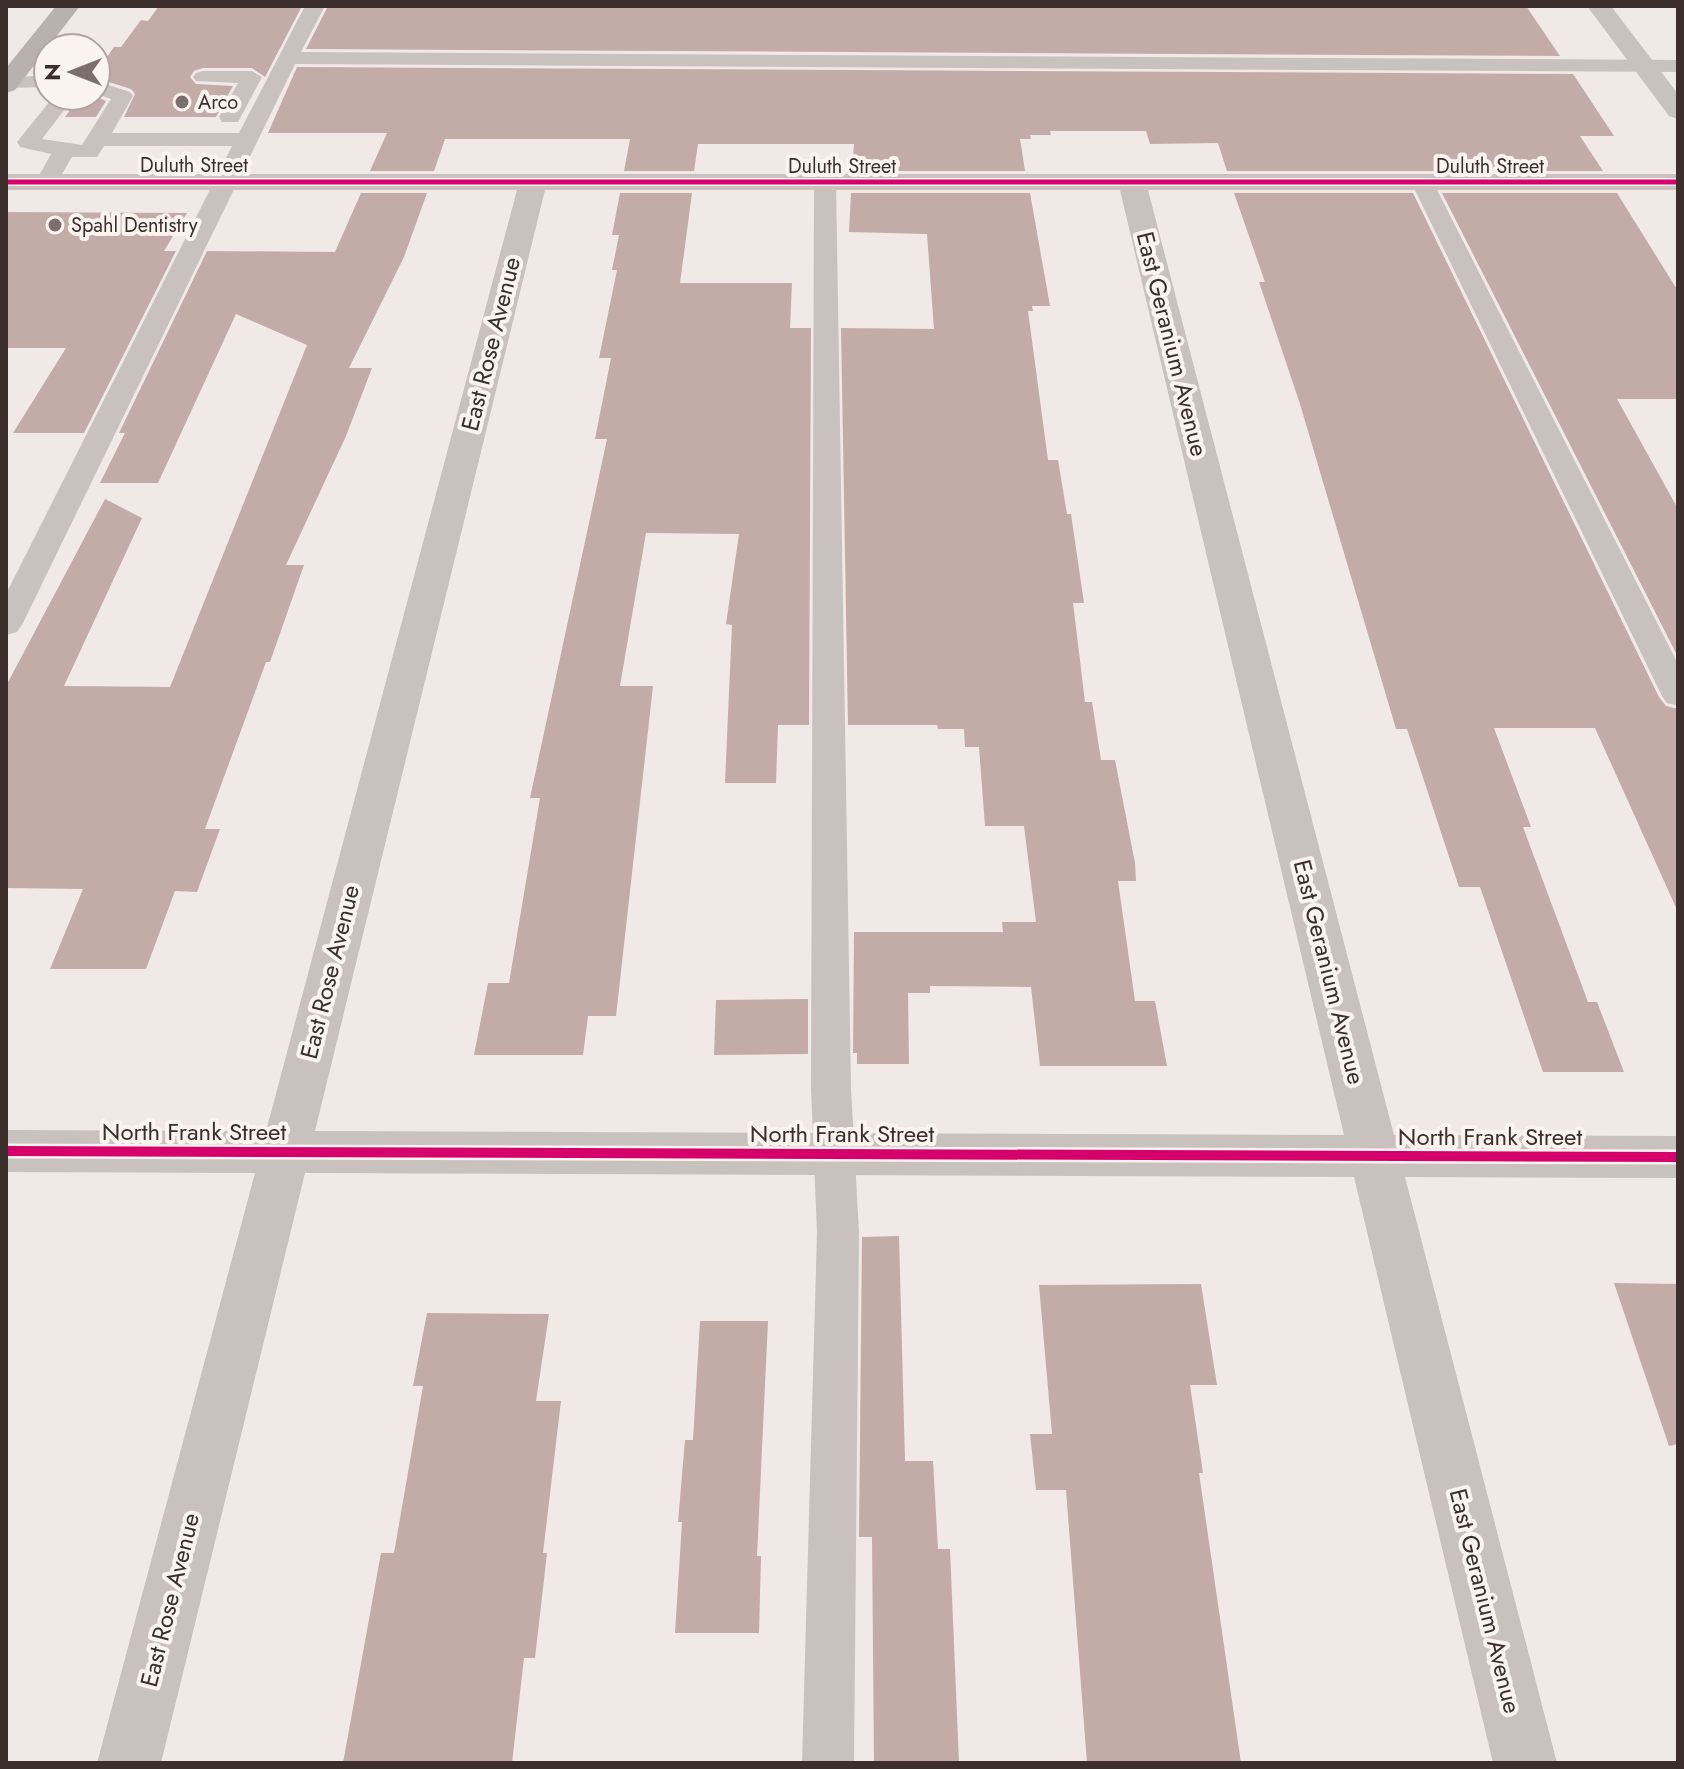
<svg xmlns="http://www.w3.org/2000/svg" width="1684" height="1769" viewBox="0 0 1684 1769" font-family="Jost,sans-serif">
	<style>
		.building { fill: #c3aba7 }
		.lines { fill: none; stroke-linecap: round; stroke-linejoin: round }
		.lane { fill: #c9c1bd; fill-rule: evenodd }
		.street { fill: #c9c1bd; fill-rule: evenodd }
		.secondary { fill: #b9b1ae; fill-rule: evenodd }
		.cycleway-far1-casing { stroke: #fbf3ee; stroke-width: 8 }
		.cycleway-casing { stroke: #fbf3ee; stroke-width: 15 }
		.cycleway-far1 { stroke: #d6006c; stroke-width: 5 }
		.cycleway { stroke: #d6006c; stroke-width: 10 }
		.poi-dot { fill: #7a6f6c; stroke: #fbf3ee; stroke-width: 3 }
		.labels { text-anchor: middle; stroke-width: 8; stroke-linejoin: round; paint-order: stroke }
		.far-poi-label { font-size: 20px; fill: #3b2e2b; stroke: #fbf3ee; text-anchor: start }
		.far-street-label { font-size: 20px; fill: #3b2e2b; stroke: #fbf3ee }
		.street-label { font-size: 24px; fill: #3b2e2b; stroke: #fbf3ee }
	</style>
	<rect width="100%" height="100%" fill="#f0e9e5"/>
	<path class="building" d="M159,6H302L265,77L252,68H203L194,71L190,77L196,84L233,86L216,117H124L135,94L131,89L96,78V73L114,47H121L141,20L148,21Z
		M328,6H1526L1560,56L306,49Z
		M297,67L1573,74L1614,136H1580L1603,171H1227L1218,143L1150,144L1146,131H1050L1051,135H1030L1031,139H1020L1025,171H852L854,144H698L694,171H624L630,139H445L434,171H370L387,133H268Z
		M80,96H94L106,101L96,117H65Z
		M361,193H427L404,257L349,368H372L346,436L286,565H304L270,662H266L205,829H220L197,892L175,891L146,969H50L83,889L6,888V686L105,499L142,518L64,686L170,687L307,345L236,314L158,483H100L125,433H119L207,251L335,252Z
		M620,193H692L680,283H792L790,328H811L809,725H778L776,783H725L732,625L726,624L739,534L646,533L620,686H653L616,1016H588L583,1055H474L488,983H509L540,798H530L607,439H595L611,358H599L617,270H612L619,235H612Z
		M851,193H1030L1050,306H1032L1033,311H1028L1048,460H1058L1067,514H1071L1084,603H1073L1085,702H1092L1101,760H1115L1135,863L1136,881H1118L1135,1001H1155L1167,1066H1040L1031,987L930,986V993H908L909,1064H857V1053H853L854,932H1003L1002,922H1036L1024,826H985L979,747H965L964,729H938L937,725H848L841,328L934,329L927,234L849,232Z
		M1234,193H1413L1659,697L1666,706L1678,709V912L1595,728H1494L1531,827H1523L1588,1002H1597L1624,1072H1543L1480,887H1459L1407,729H1396L1300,404L1259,282H1265Z
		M1442,193H1617L1678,291V399H1617L1678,509V657Z
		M6,212L187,213L164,251H176L84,433H13L66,348H6Z
		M808,999V1054L714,1055L716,1000Z
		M899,1236L905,1461H933L938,1549H950L959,1763H874L872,1537H859L862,1237Z
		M1614,1283L1678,1284V1444L1669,1446Z
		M1201,1284L1217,1385H1190L1203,1473H1199L1241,1763H1087L1066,1490H1036L1030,1434H1052L1039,1285Z
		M427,1313L549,1314L536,1401H561L543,1553H547L535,1658H524L512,1763H343L381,1553H394L423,1386H413Z
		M700,1321H768L757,1556H761L759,1633H675L682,1522H678L685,1440H693Z"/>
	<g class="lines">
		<path class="lane" d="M305,6H325L301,52L1678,60V72L295,64L22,625L17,632L6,635V594L232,146H104L97,157H72L55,186H39L36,181L51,154L20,147L17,142L54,96H75L42,139L82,145L111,99L96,94V81L130,92L133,96L112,133H239Z
			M203,71H252L262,77L238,122H222L219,117L238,83L196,81L193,77L196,73Z
			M48,75V87L6,88V78Z
			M825,175L833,177L836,182L851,1088L859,1233L854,1763H802L817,1233L811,1088L814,182L817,177Z
			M1422,175L1430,177L1433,182L1678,664V706L1667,703L1662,696L1411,182L1414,177Z"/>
		<path class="street" d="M1587,6H1611L1678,94V119L1669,116Z
			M6,174H1678V190H1148L1394,1135L1678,1136V1178L1405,1177L1557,1763H1493L1354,1177L305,1173L161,1763H97L255,1173L6,1172V1130L266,1131L517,190H6ZM545,190H1120L1344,1135L315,1131Z"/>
		<path class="secondary" d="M56,6H80L15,90L6,93V68Z"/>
		<defs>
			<path id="cycleway-far1" d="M6,182H1678"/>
			<path id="cycleway" d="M6,1151L1678,1157"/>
		</defs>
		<use href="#cycleway-far1" class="cycleway-far1-casing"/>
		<use href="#cycleway" class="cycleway-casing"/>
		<use href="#cycleway-far1" class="cycleway-far1"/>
		<use href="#cycleway" class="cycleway"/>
	</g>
	<g class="poi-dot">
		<circle cx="182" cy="102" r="8"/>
		<circle cx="55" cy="225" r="8"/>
	</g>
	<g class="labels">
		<g class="far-poi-label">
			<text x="198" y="109">Arco</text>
			<text x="71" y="232">Spahl Dentistry</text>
		</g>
		<g class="far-street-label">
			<text x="194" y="172">Duluth Street</text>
			<text x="842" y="173">Duluth Street</text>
			<text x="1490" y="173">Duluth Street</text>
		</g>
		<g class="street-label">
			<text transform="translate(491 344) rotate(-76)" y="8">East Rose Avenue</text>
			<text transform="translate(1172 344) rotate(76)" y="8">East Geranium Avenue</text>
			<text transform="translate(330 972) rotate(-76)" y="8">East Rose Avenue</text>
			<text transform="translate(1329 972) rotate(76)" y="8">East Geranium Avenue</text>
			<text x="194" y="1140">North Frank Street</text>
			<text x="842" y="1142">North Frank Street</text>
			<text x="1490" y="1145">North Frank Street</text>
			<text transform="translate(170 1600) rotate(-76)" y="8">East Rose Avenue</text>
			<text transform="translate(1485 1601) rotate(76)" y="8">East Geranium Avenue</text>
		</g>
	</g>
	<rect width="1684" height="1769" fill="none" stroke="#3b2e2b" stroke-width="16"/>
	<g transform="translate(72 72) rotate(270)"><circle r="38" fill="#fbf3ee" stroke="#aea4a0" stroke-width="2"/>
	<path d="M0-6L14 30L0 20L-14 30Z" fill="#7a6f6c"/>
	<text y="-12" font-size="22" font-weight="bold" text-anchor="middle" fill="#3b2e2b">N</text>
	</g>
</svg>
